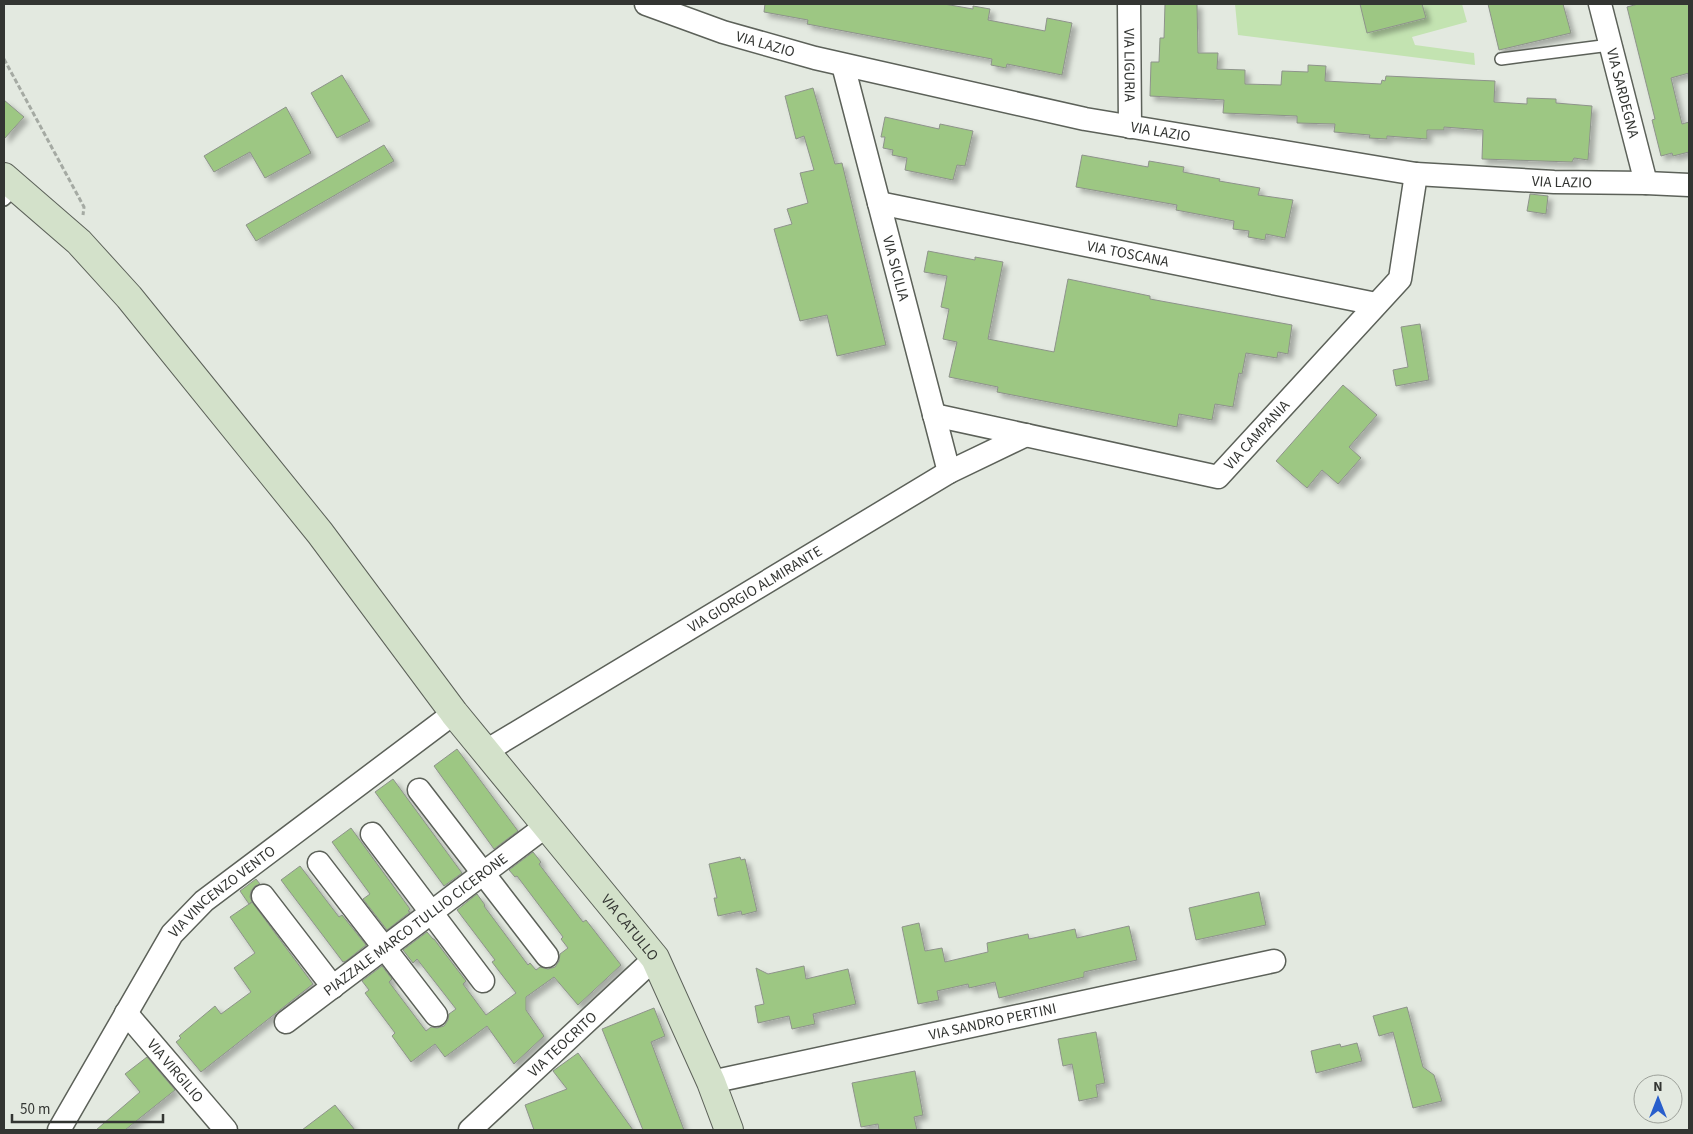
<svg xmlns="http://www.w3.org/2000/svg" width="1693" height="1134" viewBox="0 0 1693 1134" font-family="'Source Sans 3',sans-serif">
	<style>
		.green { fill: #c3e3b1 }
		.building { fill: #9dc783; stroke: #8e938b; filter: url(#shadow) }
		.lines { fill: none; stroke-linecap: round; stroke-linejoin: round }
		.lane-casing { stroke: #5c6159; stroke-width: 14 }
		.street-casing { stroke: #5c6159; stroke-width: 25 }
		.secondary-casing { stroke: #5c6159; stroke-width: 30 }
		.path { stroke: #a5aaa3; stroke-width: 3; stroke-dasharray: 5 2.5; stroke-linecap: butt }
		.lane { stroke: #fff; stroke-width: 11 }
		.street { stroke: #fff; stroke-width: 22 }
		.secondary { stroke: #d3e1ca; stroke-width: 28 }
		.labels { text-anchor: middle; stroke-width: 4.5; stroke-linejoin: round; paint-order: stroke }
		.street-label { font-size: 15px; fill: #333532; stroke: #e3e9e0 }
	</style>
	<defs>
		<filter id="shadow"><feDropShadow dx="4.5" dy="4.5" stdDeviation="2.5" flood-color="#0004"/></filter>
	</defs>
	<rect width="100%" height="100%" fill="#e3e9e0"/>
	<path class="green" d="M1235,4H1360L1368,33L1425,18L1422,4H1462L1467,22L1412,37L1415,45L1474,53L1475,65L1238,35Z"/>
	<path class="building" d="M765,4H944L973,9V6L990,9L988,20L1045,31L1047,18L1072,23L1062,75L1007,64L1006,68L991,65L992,59L807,24L808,20L764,12Z
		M1165,4H1197L1198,53H1218L1217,69L1245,70V84L1281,85L1282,71L1308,72V65L1326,66L1325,81L1381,84L1382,80L1385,81L1386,76L1495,81L1494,102L1527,104V98L1556,99V103L1592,106L1588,160L1574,158L1572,162L1482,159L1483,130L1444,127V130H1427V139L1387,136V139L1369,138L1370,135L1334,132L1335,124L1297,123V116L1223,113L1224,100L1150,96L1151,62H1159L1160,38H1164Z
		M1360,4H1422L1426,18L1367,33Z
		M1488,4H1563L1571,33L1499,50Z
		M1638,4H1689V73L1671,78L1682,124L1689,122V152L1673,156L1672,153L1661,156L1652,120L1655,119L1627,7Z
		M342,75L370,121L337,138L311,93Z
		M813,88L835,164L842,163L886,345L837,356L827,315L800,321L774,229L792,224L787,209L808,203L800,173L814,170L804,136L796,139L785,96Z
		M4,100L24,117L4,139Z
		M286,107L311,153L265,178L250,152L214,172L204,156Z
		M885,117L939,129L940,124L973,131L965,166L957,165L953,180L905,170L907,158L892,155L893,150L883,148L885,137H881Z
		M384,145L394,161L256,241L246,225Z
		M1082,155L1148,167L1149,161L1184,167L1183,172L1220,179L1219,181L1260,188L1258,195L1293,200L1285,238L1266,234L1265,240L1248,237L1249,231L1233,229L1234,221L1176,210L1177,205L1076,187Z
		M1530,194L1548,196L1546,214L1527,211Z
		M928,251L975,260V257L1003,262L988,339L1054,352L1068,279L1150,296V299L1292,325L1288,354L1278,352L1277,358L1246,353L1242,374L1239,373L1233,407L1215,404L1212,420L1179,414L1177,427L997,392L998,387L949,377L957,342L943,339L949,309L941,307L947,276L924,272Z
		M1420,324L1429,380L1396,386L1393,370L1408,367L1401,327Z
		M1343,385L1377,415L1349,447L1361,458L1338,484L1322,470L1307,488L1276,461Z
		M457,749L518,831L494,849L434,766Z
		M393,779L462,873L444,886L375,792Z
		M351,828L410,909L408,911L410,912L387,930L363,899L370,894L332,842Z
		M533,852L541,862L539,864L583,922L586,920L621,965L578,1005L554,977L526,997V1010L544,1036L514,1064L487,1026L445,1057L435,1044L411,1062L392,1036L395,1033L365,993L369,990L362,981L382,966L392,979L389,982L426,1031L431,1027L437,1028L444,1026L448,1020L449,1014L456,1009L417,959L413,963L403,950L427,932L433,939H434L466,981L463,984L486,1015L516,993L492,962L495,960L457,910L477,894L485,905L484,906L528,965L530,963L536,970L540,967L548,969L555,967L559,961L560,954L568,948L561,939L563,937L517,876L515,877L509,870Z
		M740,857L741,860L745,859L757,911L742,915L741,911L718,916L714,898H717L709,864Z
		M300,866L339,917L342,915L366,945L346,961L343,962L281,880Z
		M256,879L260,884L255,886L251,891L250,897L252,902L249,904L240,891Z
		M1259,892L1266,925L1196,940L1189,908Z
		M252,902L313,984L201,1072L176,1042L181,1038L179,1036L215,1006L221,1014L251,992L234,968L255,953L230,917Z
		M919,923L925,951L942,948L945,962L988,952L987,943L1028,934L1029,939L1075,929L1077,938L1129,926L1137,960L1084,972V977L999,998L995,982L969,988L968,984L937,991L939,1000L918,1004L902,927Z
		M804,966L806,979L848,969L856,1004L813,1014L815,1024L792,1029L789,1016L758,1023L755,1006L764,1004L756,968L768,974Z
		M1407,1007L1423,1067L1434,1075L1442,1101L1413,1108L1393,1032L1379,1036L1373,1016Z
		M654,1008L665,1036L651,1042L684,1130H643L602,1029Z
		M1096,1032L1105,1083L1096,1085L1098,1097L1079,1101L1072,1064L1063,1066L1058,1039Z
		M1357,1043L1362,1061L1316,1073L1311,1051L1340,1044L1341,1047Z
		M578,1053L633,1130H534L525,1105L567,1089L553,1071Z
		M147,1057L175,1090L125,1130H96L140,1092L125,1074Z
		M915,1071L923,1115L914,1117L917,1130H879L878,1124L861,1127L852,1083Z
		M335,1105L355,1130H302Z"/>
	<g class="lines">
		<defs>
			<path id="lane" d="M1501,59L1610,45
				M4,200L17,188"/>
			<g id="street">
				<path id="s1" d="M646,4L723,32L815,58L1085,119L1416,174L1554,182L1646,183L1689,185"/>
				<path id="s2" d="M1129,4L1130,127"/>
				<path id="s3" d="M1600,4L1646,183"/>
				<path id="s4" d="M843,65L949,472"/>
				<path id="s5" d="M879,203L1376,304"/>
				<path id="s6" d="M934,415L1218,477L1400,279L1416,174"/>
				<path id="s7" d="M486,751L949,472L1026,435"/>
				<path d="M419,790L547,956"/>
				<path d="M372,834L483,981"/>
				<path d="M319,863L436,1015"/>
				<path d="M263,896L333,987"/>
				<path id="s8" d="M126,1013L226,1130"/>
				<path id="s9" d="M286,1022L546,826"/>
				<path id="s10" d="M711,1082L1274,961"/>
				<path id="s11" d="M59,1130L172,934L204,901L454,713"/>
				<path id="s12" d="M470,1130L655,958"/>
			</g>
			<g id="secondary">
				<path id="s13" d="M4,177L79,242L129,297L320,533L454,713L655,958L711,1082L729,1130"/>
			</g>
		</defs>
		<use href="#lane" class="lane-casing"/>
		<use href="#street" class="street-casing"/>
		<use href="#secondary" class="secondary-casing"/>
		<path class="path" d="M4,59L84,207L83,215"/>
		<use href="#lane" class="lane"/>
		<use href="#street" class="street"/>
		<use href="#secondary" class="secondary"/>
	</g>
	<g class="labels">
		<g class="street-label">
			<text dy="5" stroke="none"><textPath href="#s1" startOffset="126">VIA LAZIO</textPath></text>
			<text dy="5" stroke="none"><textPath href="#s2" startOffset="61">VIA LIGURIA</textPath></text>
			<text dy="5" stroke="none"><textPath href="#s3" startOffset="92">VIA SARDEGNA</textPath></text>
			<text dy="5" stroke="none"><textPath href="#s1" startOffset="531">VIA LAZIO</textPath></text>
			<text dy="5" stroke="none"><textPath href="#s1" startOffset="936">VIA LAZIO</textPath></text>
			<text dy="5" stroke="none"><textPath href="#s5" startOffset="254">VIA TOSCANA</textPath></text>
			<text dy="5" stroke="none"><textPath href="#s4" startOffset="210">VIA SICILIA</textPath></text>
			<text dy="5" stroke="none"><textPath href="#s6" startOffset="348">VIA CAMPANIA</textPath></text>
			<text dy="5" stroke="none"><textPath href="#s7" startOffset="314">VIA GIORGIO ALMIRANTE</textPath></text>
			<text dy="5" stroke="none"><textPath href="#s11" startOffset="292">VIA VINCENZO VENTO</textPath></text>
			<text dy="5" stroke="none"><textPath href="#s9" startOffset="162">PIAZZALE MARCO TULLIO CICERONE</textPath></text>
			<text dy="5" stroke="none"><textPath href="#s13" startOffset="979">VIA CATULLO</textPath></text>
			<text dy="5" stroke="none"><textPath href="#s10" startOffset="288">VIA SANDRO PERTINI</textPath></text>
			<text dy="5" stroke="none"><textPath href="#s12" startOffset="126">VIA TEOCRITO</textPath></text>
			<text dy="5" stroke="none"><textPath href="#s8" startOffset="76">VIA VIRGILIO</textPath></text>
		</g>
	</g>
	<rect width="1693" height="1134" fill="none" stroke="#333532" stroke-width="10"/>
	<g transform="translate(1658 1099)"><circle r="24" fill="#e3e9e0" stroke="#9da19a"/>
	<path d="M0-4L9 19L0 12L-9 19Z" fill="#285ecc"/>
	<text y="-8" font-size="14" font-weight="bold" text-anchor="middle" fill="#333532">N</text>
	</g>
	<path d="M12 1114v8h151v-8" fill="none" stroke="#333532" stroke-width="2.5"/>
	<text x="20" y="1114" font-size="15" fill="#333532" stroke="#e3e9e0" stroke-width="4" paint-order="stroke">50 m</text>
</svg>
